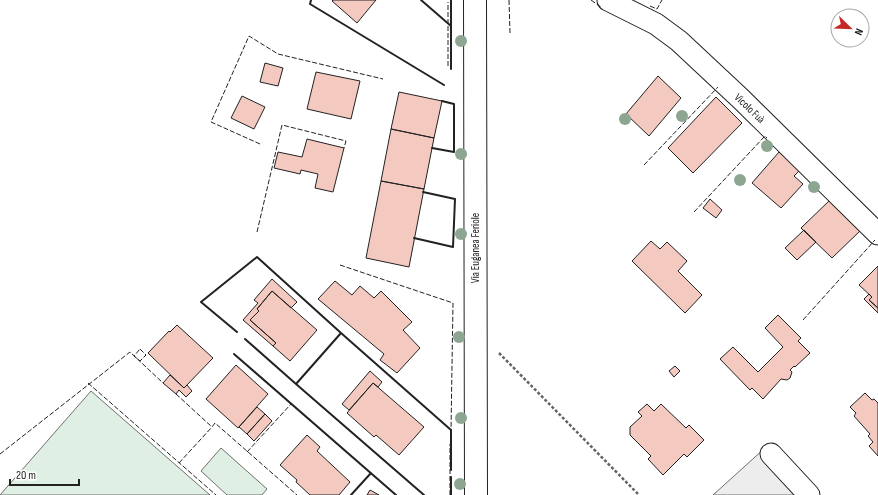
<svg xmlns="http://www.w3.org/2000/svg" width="878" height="495" viewBox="0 0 878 495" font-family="'Sofia Sans Condensed',sans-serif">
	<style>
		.green { fill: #e0efe3; stroke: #6f6f6f }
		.parking { fill: #ededed; stroke: #6f6f6f }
		.building { fill: #f3c9c0; stroke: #222 }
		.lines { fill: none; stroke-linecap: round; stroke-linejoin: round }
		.minor-casing { stroke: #222; stroke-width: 23 }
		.secondary-casing { stroke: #222; stroke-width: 24 }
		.path { stroke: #646464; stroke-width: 2.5; stroke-dasharray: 3 2; stroke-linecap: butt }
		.minor { stroke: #fff; stroke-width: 21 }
		.secondary { stroke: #fff; stroke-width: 22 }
		.fence { stroke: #222; stroke-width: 1; stroke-dasharray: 5 2; stroke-linecap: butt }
		.wall { stroke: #222; stroke-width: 2 }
		.tree { fill: #8da692 }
		.labels { text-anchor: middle; stroke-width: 3; stroke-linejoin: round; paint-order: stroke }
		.street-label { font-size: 11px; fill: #222; stroke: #fff }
	</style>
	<rect width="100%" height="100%" fill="#fff"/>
	<path class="green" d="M91,391L210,495H0Z
		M221,448L267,489L262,495H227L201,471Z"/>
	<path class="parking" d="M765,448L808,495H713Z"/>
	<path class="building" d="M333,0H376L357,23L332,1Z
		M265,63L283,68L278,86L260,82Z
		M316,72L360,81L351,119L307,109Z
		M658,76L681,98L649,136L626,114Z
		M399,92L442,101L434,138L391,129Z
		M242,96L265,107L254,129L231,118Z
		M716,97L742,123L693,173L668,148Z
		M391,129L434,138L424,189L381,181Z
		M307,139L344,148L333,192L315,188L318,174L301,170L300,174L274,168L278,152L302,157Z
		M779,152L800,170L794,176L803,184L781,208L752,183Z
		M381,181L424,189L409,267L366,258Z
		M710,199L722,210L716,218L703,208Z
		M831,199L861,230L832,258L801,228Z
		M804,230L816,242L797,260L785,248Z
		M651,241L660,249L667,242L687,261L678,271L702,295L685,313L632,261Z
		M878,266V308L869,300L872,297L859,285Z
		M272,279L297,302L291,308L272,291L257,309L259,311L250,320L276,343L273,346L243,320L258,303L254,300Z
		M335,281L352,295L360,286L374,298L381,291L412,322L403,330L420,348L397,373L380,360L384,354L318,299Z
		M272,291L317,330L290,361L273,346L276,343L250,320L259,311L257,309Z
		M869,294L872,297L869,300L878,308V313L864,299Z
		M778,315L801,338L798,341L810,353L795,367L794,366L790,370L792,372L790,378L787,380L781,379L763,399L752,388L750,390L720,359L733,347L758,372L783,347L765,328Z
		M177,325L213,358L184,388L148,353L169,331L170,332Z
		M236,365L268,394L238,428L206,399Z
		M675,366L680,371L674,377L669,371Z
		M370,371L382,382L378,387L373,383L349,410L342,404Z
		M170,375L184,388L187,385L192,391L186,397L179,390L176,394L163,383Z
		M373,383L424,427L399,455L376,435L374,437L347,413Z
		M865,393L872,400L874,399L878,403V456L869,446L873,442L868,436L870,434L854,416L856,413L850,407Z
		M647,404L654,411L661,404L686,428L689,425L704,440L687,457L684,454L663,475L648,459L651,456L630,435V427L642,416L638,412Z
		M257,407L265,414L247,434L239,427Z
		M265,414L272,421L254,441L247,434Z
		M307,435L320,447L317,451L350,482L339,495H310L296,482L297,480L280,465Z
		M370,490L379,495H367Z"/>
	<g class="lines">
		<defs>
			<path id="minor" d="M608,0L656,24L679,41L741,99L878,234
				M771,454L809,495"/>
			<path id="secondary" d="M475,0L476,495"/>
		</defs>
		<use href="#minor" class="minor-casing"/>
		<use href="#secondary" class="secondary-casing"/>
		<path class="path" d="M499,353L639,495"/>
		<use href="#minor" class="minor"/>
		<use href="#secondary" class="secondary"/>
		<path class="fence" d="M509,0L510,33
			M591,0L602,8
			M650,6L657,9L662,0
			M448,66V2
			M260,144L211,122L249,36L278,54L383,79
			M644,165L718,87
			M694,212L765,136L767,138
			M257,232L282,125L346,141L344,148
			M340,265L453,303L451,430
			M803,320L875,240
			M140,349L146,355L140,361L134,356Z
			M88,383L216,495
			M176,394L212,427L215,423L297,495
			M247,452L291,404
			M0,454L130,352L163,383
			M179,463L212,427
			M450,495V444"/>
		<path class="wall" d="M311,0L310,4L444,85
			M421,0L451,26V69
			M451,26V0
			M432,148L454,152V104L442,101
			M414,238L453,247L455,199L423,192
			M237,332L201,302L257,257L341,333
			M245,339L296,384
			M234,354L396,495
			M451,477V495
			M351,495L371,473
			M424,495L296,384L341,333L451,430V470"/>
	</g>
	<g class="tree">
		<circle cx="461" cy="41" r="6"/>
		<circle cx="682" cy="116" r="6"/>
		<circle cx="625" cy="119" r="6"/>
		<circle cx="767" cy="146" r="6"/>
		<circle cx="461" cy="154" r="6"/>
		<circle cx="740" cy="180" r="6"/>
		<circle cx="814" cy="187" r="6"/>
		<circle cx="461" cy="234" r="6"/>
		<circle cx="459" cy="337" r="6"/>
		<circle cx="461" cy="418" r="6"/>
		<circle cx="460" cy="484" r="6"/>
	</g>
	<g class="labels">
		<g class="street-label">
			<text transform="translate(750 108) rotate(44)" y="4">Vicolo Fuà</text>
			<text transform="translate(475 248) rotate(-90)" y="4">Via Euganea Feriole</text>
		</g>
	</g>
	<g transform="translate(850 28) rotate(113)"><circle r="19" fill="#ffffff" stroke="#a7a7a7"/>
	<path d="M0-3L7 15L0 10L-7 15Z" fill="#c62828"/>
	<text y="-6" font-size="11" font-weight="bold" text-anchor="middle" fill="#222222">N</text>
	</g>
	<path d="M10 479v6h69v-6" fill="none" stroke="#222222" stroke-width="2"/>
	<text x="16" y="479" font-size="12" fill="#222222" stroke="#ffffff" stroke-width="3" paint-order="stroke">20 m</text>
</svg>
